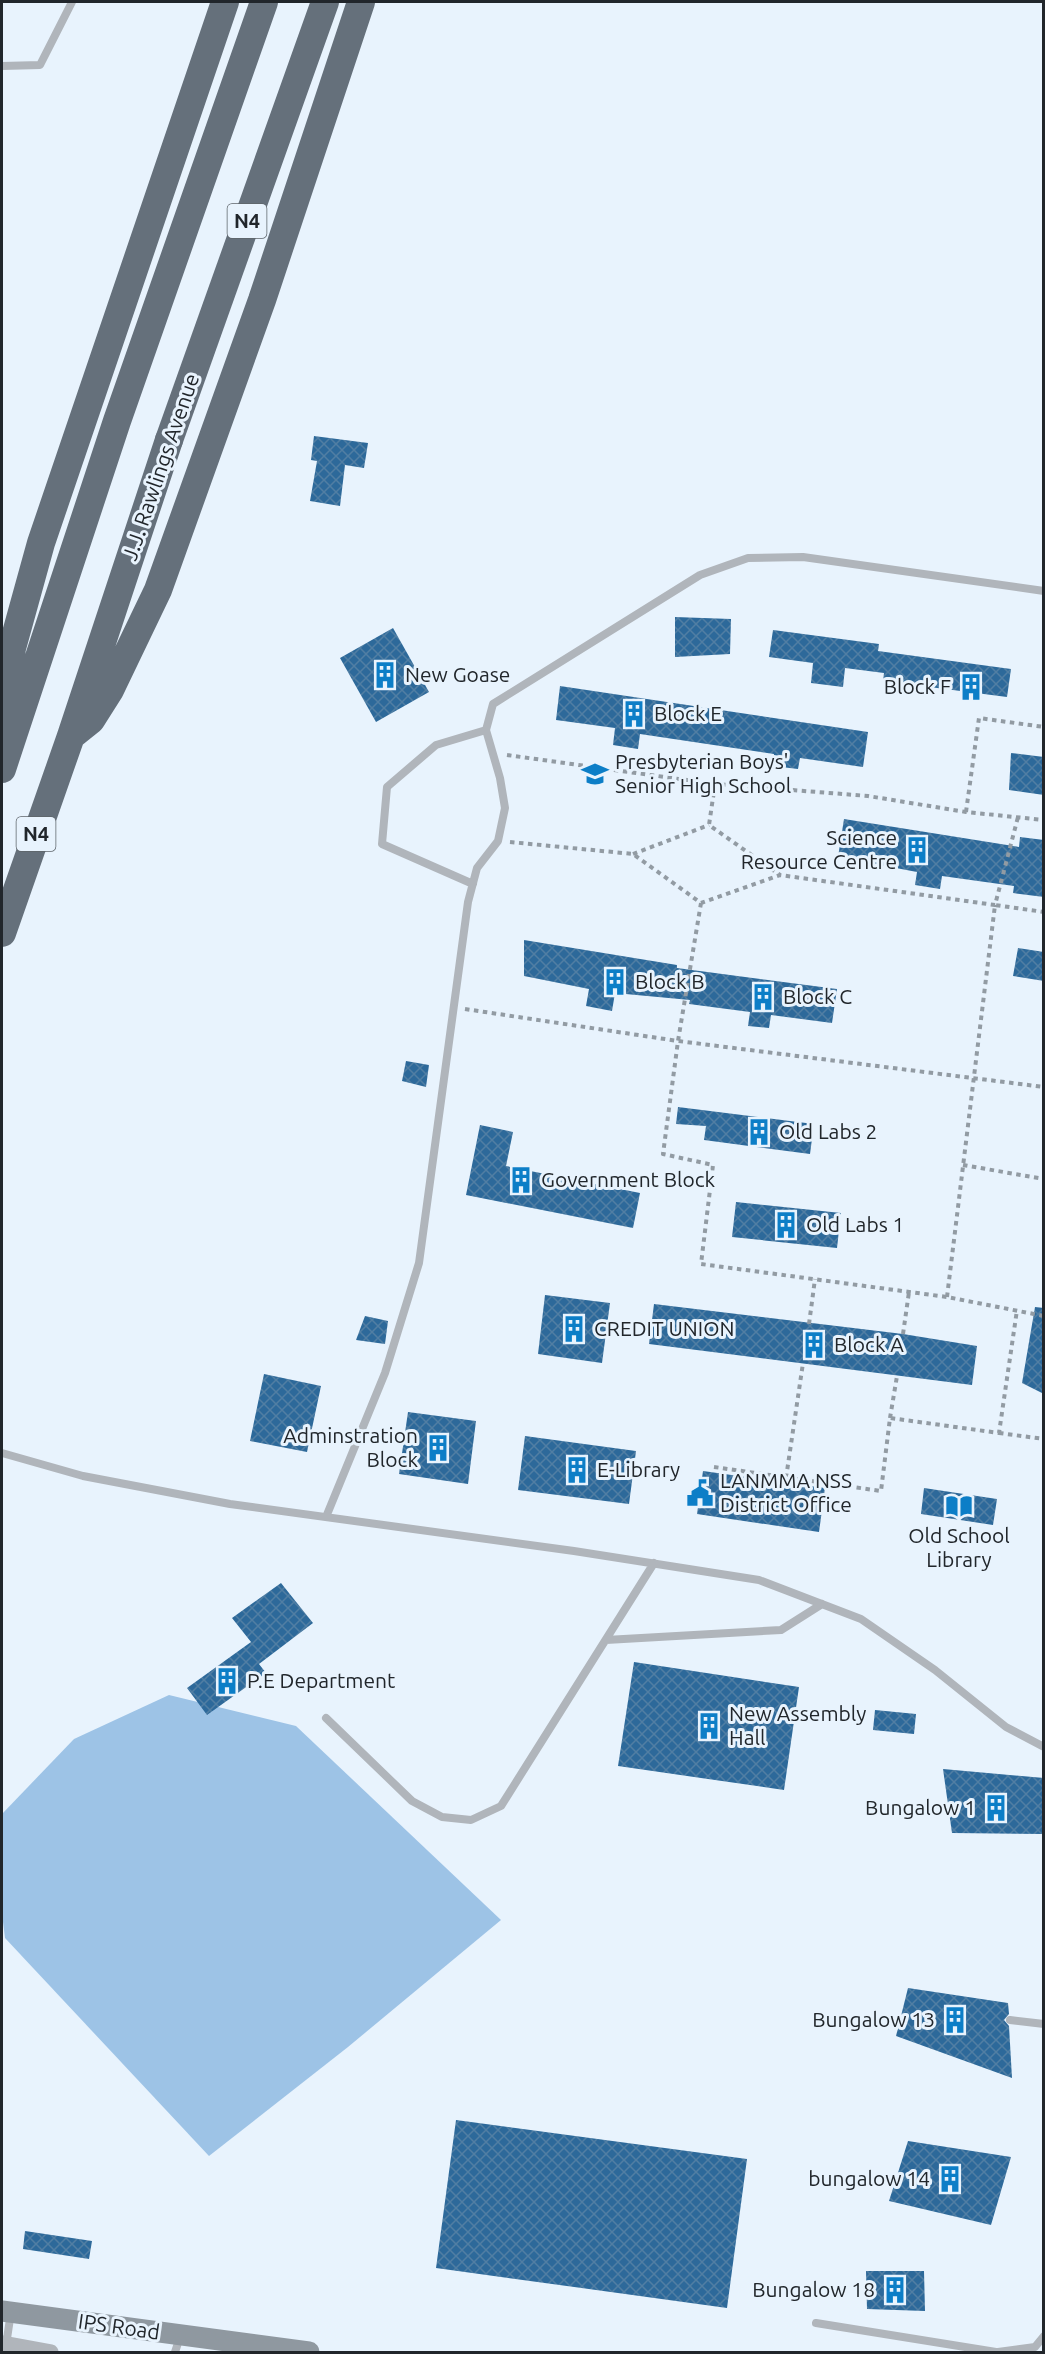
<svg xmlns="http://www.w3.org/2000/svg" width="1045" height="2354" viewBox="0 0 1045 2354" font-family="Ubuntu,sans-serif">
	<style>
		.pitch { fill: #9dc3e6 }
		.building { fill: url(#building-cross-hatch) }
		.lines { fill: none; stroke-linecap: round; stroke-linejoin: round }
		.path { stroke: #929ba3; stroke-width: 4; stroke-dasharray: 4.5 4.5; stroke-linecap: butt }
		.lane { stroke: #b0b5bb; stroke-width: 8 }
		.street { stroke: #b0b5bb; stroke-width: 15 }
		.secondary { stroke: #8f98a0; stroke-width: 21 }
		.highway { stroke: #65707b; stroke-width: 28 }
		.highway-bridge { stroke: #65707b; stroke-width: 28 }
		.labels { text-anchor: middle; stroke-width: 6; stroke-linejoin: round; paint-order: stroke }
		.shield { fill: #e8f3fd; stroke: #5d646a; stroke-width: 1.5 }
		.shield-label { font-size: 20px; font-weight: bold; fill: #21262b }
		.street-label { font-size: 21px; fill: #21262b; stroke: #e8f3fd }
		.poi-label { font-size: 21px; fill: #21262b; stroke: #e8f3fd; text-anchor: start }
	</style>
	<defs>
		<pattern id="building-cross-hatch" width="8" height="8" patternUnits="userSpaceOnUse" patternTransform="scale(1.5)"><rect width="8" height="8" fill="#2d699a"/><path d="M0 0l8 8M0 8l8-8" fill="none" stroke="#517ea3"/></pattern>
	</defs>
	<rect width="100%" height="100%" fill="#e8f3fd"/>
	<path class="pitch" d="M169,1695L296,1726L501,1920L348,2047L209,2156L5,1938L2,1914V1814L74,1739Z"/>
	<path class="building" d="M314,436L368,443L364,468L345,465L340,506L310,501L317,461L311,460Z
		M675,617L731,619L730,654L675,657Z
		M393,628L429,692L376,722L340,658Z
		M773,630L879,644L878,651L1011,669L1007,697L883,681L884,673L845,668L843,687L811,683L813,663L769,657Z
		M560,686L868,732L863,767L800,758L798,769L773,766L774,754L640,734L638,749L613,745L615,728L556,720Z
		M1011,753L1044,757V795L1009,790Z
		M844,819L1019,847L1020,837L1044,840V897L1013,893L1014,886L942,876L940,889L915,885L917,872L838,857Z
		M524,940L677,965V968L837,989L832,1023L771,1015L769,1028L748,1026L750,1012L689,1004L690,1000L615,993L612,1011L586,1006L589,989L524,976Z
		M1018,948L1044,952V981L1013,976Z
		M406,1061L429,1065L426,1087L402,1081Z
		M678,1107L814,1124L810,1154L704,1140L706,1126L676,1124Z
		M480,1125L513,1132L506,1166L640,1193L633,1228L466,1195Z
		M736,1202L841,1213L837,1248L732,1237Z
		M545,1295L610,1303L602,1363L538,1354Z
		M654,1304L903,1334L977,1346L972,1385L649,1344Z
		M1035,1307L1044,1308V1394L1022,1383Z
		M365,1316L388,1321L385,1344L356,1340Z
		M264,1374L321,1386L307,1452L250,1441Z
		M408,1412L476,1421L468,1484L399,1474Z
		M525,1436L636,1451L629,1504L518,1490Z
		M703,1471L825,1488L819,1532L697,1514Z
		M924,1488L997,1499L993,1525L921,1514Z
		M281,1583L313,1623L259,1664L266,1673L207,1715L187,1688L251,1642L232,1618Z
		M634,1662L799,1687L784,1790L618,1766Z
		M875,1710L916,1714L914,1734L873,1730Z
		M943,1769L1044,1778V1834L952,1833Z
		M908,1988L1008,2003L1009,2014L1004,2020L1009,2026L1012,2078L896,2036Z
		M456,2120L747,2159L727,2308L436,2268Z
		M908,2141L1011,2157L991,2225L889,2201Z
		M25,2231L92,2241L89,2259L23,2249Z
		M866,2271H924L925,2311L867,2309Z"/>
	<g class="lines">
		<path class="path" d="M507,755L715,784L868,796L966,812L1044,820
			M715,784L709,825L780,875
			M966,812L979,718L1044,727
			M510,842L633,854L701,903L780,875L995,905L1018,817
			M633,854L709,825
			M701,903L678,1041L663,1154L713,1165L701,1264L947,1297L1044,1316
			M465,1009L678,1041L1044,1087
			M963,1165L1044,1179
			M947,1297L995,905L1044,912
			M809,1324L815,1279
			M903,1334L909,1292
			M890,1418L897,1376
			M999,1433L1044,1439
			M714,1467L881,1491L890,1418L999,1433L1017,1310
			M786,1478L803,1363"/>
		<path class="lane" d="M2,66L40,65L72,2
			M473,884L382,844L387,787L436,745L486,730
			M2,1453L83,1476L230,1504L574,1551L759,1580L861,1619L935,1670L1006,1727L1044,1747
			M326,1517L385,1373L419,1263L468,902L477,868L498,841L505,808L500,778L486,730L493,704L700,575L748,558L803,557L1044,591
			M606,1640L781,1630L822,1604
			M326,1718L412,1801L442,1817L471,1820L501,1806L654,1563
			M1010,2020L1044,2024
			M816,2323L996,2352
			M5,2352L11,2312
			M175,2352L180,2337
			M998,2352L1035,2347L1044,2336"/>
		<path class="street" d="M2,2343L51,2352"/>
		<path class="secondary" d="M2,2311L309,2352"/>
		<path class="highway" d="M11,732L7,711V682L12,648L41,543L225,2
			M71,736L91,720L110,690L158,590L262,300L361,2
			M2,769L117,421L264,2
			M2,933L71,736L169,440"/>
		<path class="highway-bridge" d="M169,440L325,2"/>
	</g>
	<defs>
		<symbol id="building-bare" viewBox="-9 -9 18 18"><path d="M-4-6H4V6H1V3H-1V6H-4ZM-2.5-4.3h1.7v1.8h-1.7ZM.8-4.3h1.7v1.8H.8ZM-2.5-1h1.7V.8h-1.7ZM.8-1h1.7V.8H.8Z" fill="#0c7ec7" stroke="#e8f3fd" stroke-width="2.5" paint-order="stroke"/></symbol>
		<symbol id="school-bare" viewBox="-9 -9 18 18"><path d="M0-5L7-2L0 1L-7-2ZM-4 1L0 2.5L4 1V4Q0 6-4 4Z" fill="#0c7ec7" stroke="#e8f3fd" stroke-width="2.5" paint-order="stroke"/></symbol>
		<symbol id="civic-bare" viewBox="-9 -9 18 18"><path d="M-.6-6.5H3V-4.5H.6V-3L4-1V1h2V6H-6V1h2V-1L-.6-3ZM-1.2 2.5V6h2.4V2.5Z" fill="#0c7ec7" stroke="#e8f3fd" stroke-width="2.5" paint-order="stroke"/></symbol>
		<symbol id="library-bare" viewBox="-9 -9 18 18"><path d="M-6-4Q-3-5.5-.7-3.5V5Q-3 3-6 4ZM6-4Q3-5.5 .7-3.5V5Q3 3 6 4Z" fill="#0c7ec7" stroke="#e8f3fd" stroke-width="2.5" paint-order="stroke"/></symbol>
	</defs>
	<g fill-rule="evenodd">
		<use href="#building-bare" x="366" y="656" width="38" height="38"/>
		<use href="#building-bare" x="952" y="668" width="38" height="38"/>
		<use href="#building-bare" x="615" y="695" width="38" height="38"/>
		<use href="#school-bare" x="576" y="755" width="38" height="38"/>
		<use href="#building-bare" x="898" y="831" width="38" height="38"/>
		<use href="#building-bare" x="596" y="963" width="38" height="38"/>
		<use href="#building-bare" x="744" y="978" width="38" height="38"/>
		<use href="#building-bare" x="740" y="1113" width="38" height="38"/>
		<use href="#building-bare" x="502" y="1161" width="38" height="38"/>
		<use href="#building-bare" x="767" y="1206" width="38" height="38"/>
		<use href="#building-bare" x="555" y="1310" width="38" height="38"/>
		<use href="#building-bare" x="795" y="1326" width="38" height="38"/>
		<use href="#building-bare" x="419" y="1429" width="38" height="38"/>
		<use href="#building-bare" x="558" y="1451" width="38" height="38"/>
		<use href="#civic-bare" x="681" y="1474" width="38" height="38"/>
		<use href="#library-bare" x="940" y="1487" width="38" height="38"/>
		<use href="#building-bare" x="208" y="1662" width="38" height="38"/>
		<use href="#building-bare" x="690" y="1707" width="38" height="38"/>
		<use href="#building-bare" x="977" y="1789" width="38" height="38"/>
		<use href="#building-bare" x="936" y="2001" width="38" height="38"/>
		<use href="#building-bare" x="931" y="2160" width="38" height="38"/>
		<use href="#building-bare" x="876" y="2271" width="38" height="38"/>
	</g>
	<g class="labels">
		<g class="shield">
			<rect x="227.5" y="204" width="39" height="34" rx="4.5"/>
			<rect x="16.5" y="817" width="39" height="34" rx="4.5"/>
		</g>
		<g class="shield-label">
			<text x="247" y="228">N4</text>
			<text x="36" y="841">N4</text>
		</g>
		<g class="street-label">
			<text transform="translate(161 467) rotate(-71)" y="7">J.J. Rawlings Avenue</text>
			<text transform="translate(119 2327) rotate(8)" y="7">IPS Road</text>
		</g>
		<g class="poi-label">
			<text x="405" y="682">New Goase</text>
			<text x="951" y="694" text-anchor="end">Block F</text>
			<text x="654" y="721">Block E</text>
			<text x="615" y="769">Presbyterian Boys'<tspan x="615" dy="24">Senior High School</tspan></text>
			<text x="897" y="845" text-anchor="end">Science<tspan x="897" dy="24">Resource Centre</tspan></text>
			<text x="635" y="989">Block B</text>
			<text x="783" y="1004">Block C</text>
			<text x="779" y="1139">Old Labs 2</text>
			<text x="541" y="1187">Government Block</text>
			<text x="806" y="1232">Old Labs 1</text>
			<text x="594" y="1336">CREDIT UNION</text>
			<text x="834" y="1352">Block A</text>
			<text x="418" y="1443" text-anchor="end">Adminstration<tspan x="418" dy="24">Block</tspan></text>
			<text x="597" y="1477">E-Library</text>
			<text x="720" y="1488">LANMMA NSS<tspan x="720" dy="24">District Office</tspan></text>
			<text x="959" y="1543" text-anchor="middle">Old School<tspan x="959" dy="24">Library</tspan></text>
			<text x="247" y="1688">P.E Department</text>
			<text x="729" y="1721">New Assembly<tspan x="729" dy="24">Hall</tspan></text>
			<text x="976" y="1815" text-anchor="end">Bungalow 1</text>
			<text x="935" y="2027" text-anchor="end">Bungalow 13</text>
			<text x="930" y="2186" text-anchor="end">bungalow 14</text>
			<text x="875" y="2297" text-anchor="end">Bungalow 18</text>
		</g>
	</g>
	<rect width="1045" height="2354" fill="none" stroke="#21262b" stroke-width="6"/>
</svg>
